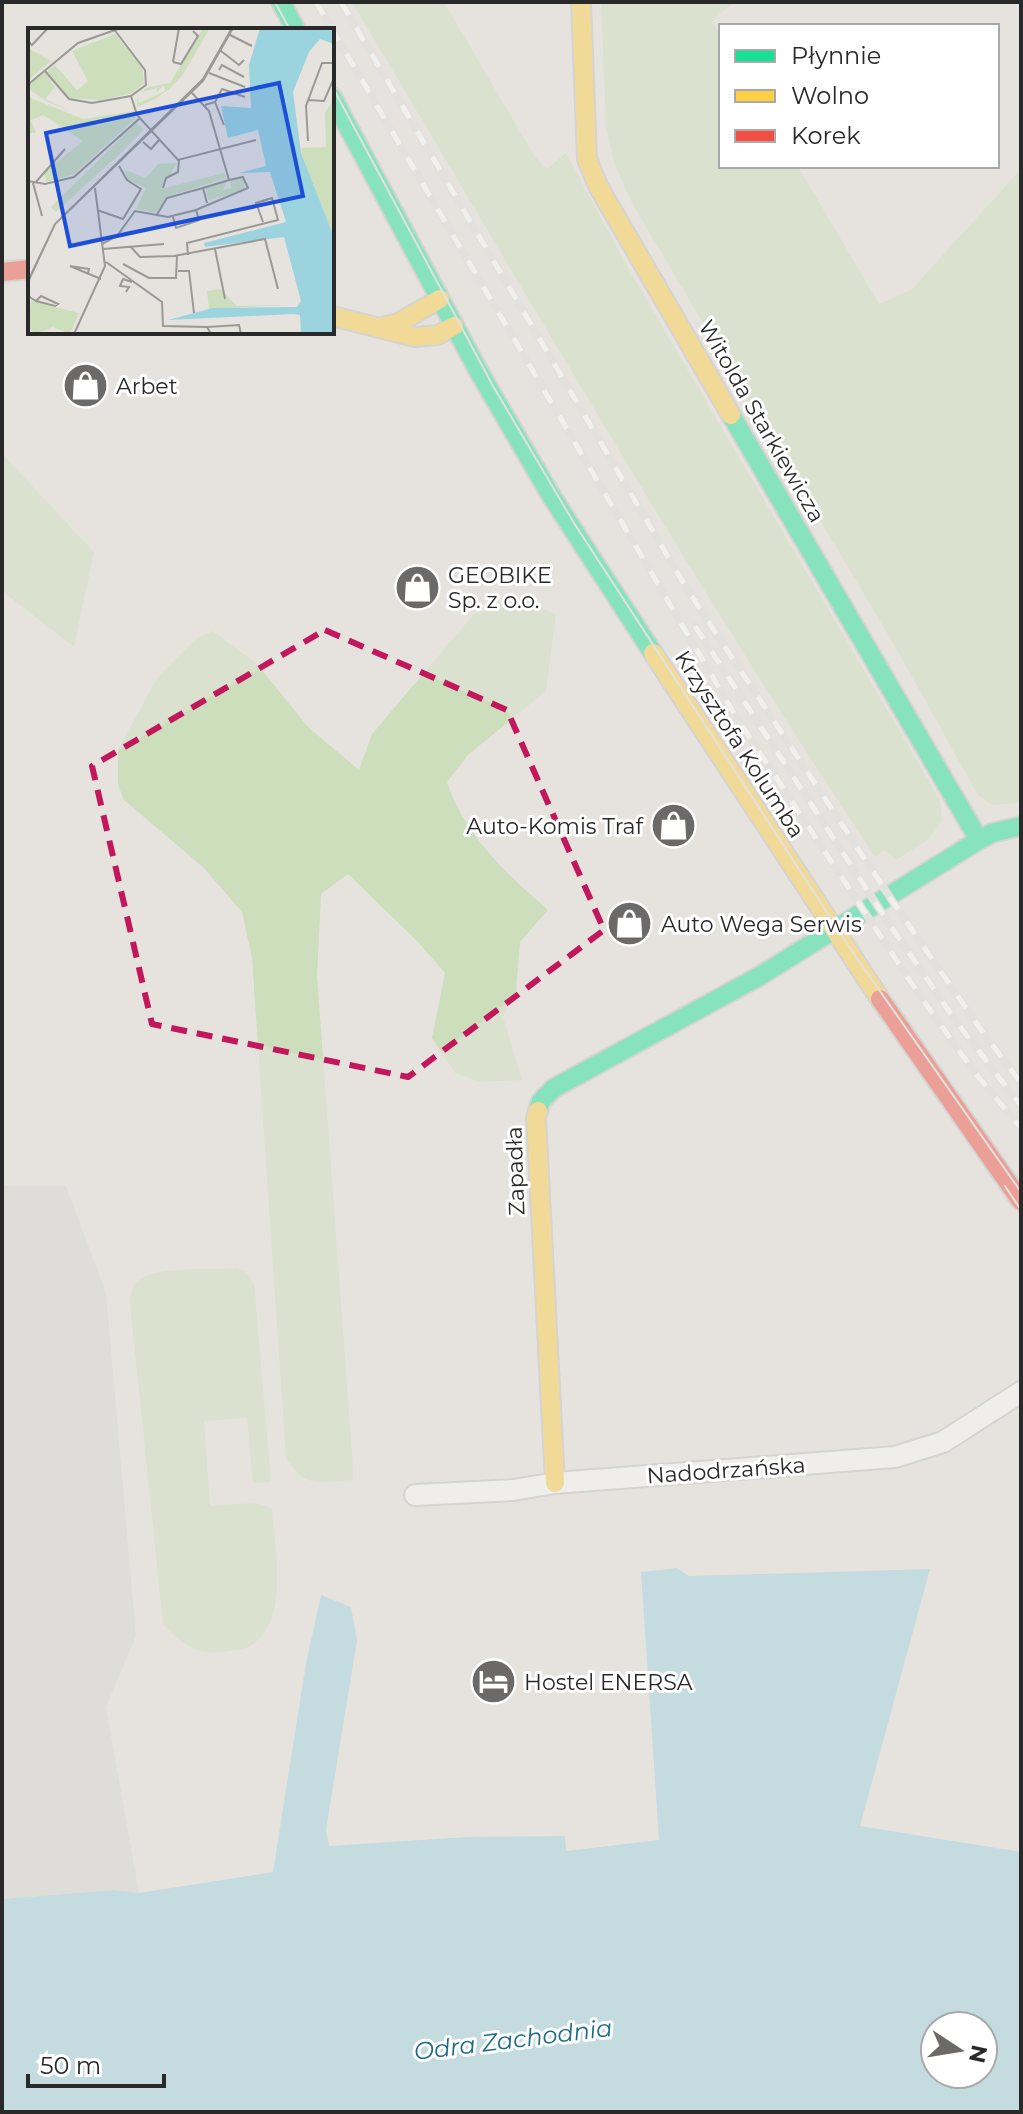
<svg xmlns="http://www.w3.org/2000/svg" width="1023" height="2114" viewBox="0 0 1023 2114" font-family="Montserrat,sans-serif">
	<style>
		.industrial { fill: #d6d4d6 }
		.green { fill: #ccdebc }
		.water { fill: #9bd3df; fill-rule: evenodd }
		.lines { fill: none; stroke-linecap: round; stroke-linejoin: round }
		.street-casing { stroke: #c1c0c0; stroke-width: 24 }
		.fast-casing { stroke: #c1c0c0; stroke-width: 22 }
		.slow-casing { stroke: #c1c0c0; stroke-width: 22 }
		.jam-casing { stroke: #c1c0c0; stroke-width: 22 }
		.street { stroke: #fbfbfa; stroke-width: 20 }
		.fast { stroke: #16e098; stroke-width: 18 }
		.slow { stroke: #ffcf43; stroke-width: 18 }
		.jam { stroke: #f24e42; stroke-width: 18 }
		.tram { stroke: #ddddde; stroke-width: 2 }
		.rail-casing { stroke: #ddddde; stroke-width: 8 }
		.rail { stroke: #fff; stroke-width: 5; stroke-dasharray: 15; stroke-linecap: butt }
		.marked { fill: none; stroke: #c2185b; stroke-width: 6; stroke-dasharray: 16 10; stroke-linejoin: round }
		.labels { text-anchor: middle; stroke-width: 6; stroke-linejoin: round; paint-order: stroke }
		.poi-label { font-size: 22px; fill: #292929; stroke: #fff; text-anchor: start }
		.street-label { font-size: 22px; fill: #292929; stroke: #fff }
		.water-label { font-size: 24px; font-style: italic; fill: #1d6b88; stroke: #fff }
		.inset-road { fill: none; stroke: #9a9996; stroke-width: 2 }
		.view { fill: #1d4ed8; fill-opacity: 0.15; stroke: #1d4ed8; stroke-width: 4 }
		.inset-edge { fill: none; stroke: #292929; stroke-width: 4 }
	</style>
	<rect width="100%" height="100%" fill="#e6e3df"/>
	<path class="industrial" d="M2,1186H66L106,1293L136,1636L106,1707L139,1893L113,1890L2,1899Z"/>
	<path class="green" d="M352,2H444L535,157L547,169L566,153L628,268L940,800L942,821L929,839L896,860L884,850L875,857C690,578 523,289 352,2Z
		M601,2H734L712,21L721,36V166H798L879,304L911,290L1021,169V803L992,805L978,795L893,643L633,205L614,163L606,124Z
		M2,454L94,552L74,647L2,591Z
		M524,601L556,614L546,691L469,754L447,782C464,835 507,874 548,910L520,942L516,992L503,1017L522,1080L480,1082L455,1073L432,1038L445,973L418,942L348,874L321,894L317,976L353,1467V1480C321,1482 302,1489 286,1457L252,958L242,912L204,868L124,800L118,785V750L157,678L198,637L213,631L257,664L308,727L359,770L372,734L474,614Z
		M237,1268L246,1272L254,1283L271,1482L253,1483L247,1418L204,1421L210,1506L254,1503L272,1508C274,1547 292,1628 246,1648C241,1650 233,1650 228,1651C198,1657 182,1645 163,1624L130,1303C131,1293 131,1286 139,1280C156,1266 214,1270 237,1268Z"/>
	<path class="water" d="M677,1568L689,1576L930,1569L860,1826L1021,1852V2112H2V1899L113,1890L139,1893L273,1872L306,1663L321,1595L351,1607L357,1640L326,1830L329,1846L467,1837L565,1836L566,1851L659,1840L641,1572ZM935,2026H983V2074H935Z"/>
	<g class="lines">
		<defs>
			<path id="street" d="M415,1495L513,1490L555,1483L895,1457L943,1442L1021,1392"/>
			<path id="fast" d="M281,2L296,30
				M332,97L479,372L550,494L653,653
				M731,415L979,840
				M538,1111L541,1101L554,1088L758,977L979,840L992,833L1021,826"/>
			<path id="slow" d="M581,2L587,159L598,186L731,415
				M332,316L415,337L438,335L454,326
				M379,328L398,323L440,299
				M653,653L880,999
				M538,1111L536,1118L555,1483"/>
			<path id="jam" d="M2,272L30,269
				M880,999L1021,1201"/>
		</defs>
		<use href="#street" class="street-casing"/>
		<use href="#fast" class="fast-casing"/>
		<use href="#slow" class="slow-casing"/>
		<use href="#jam" class="jam-casing"/>
		<use href="#street" class="street"/>
		<use href="#fast" class="fast"/>
		<use href="#slow" class="slow"/>
		<use href="#jam" class="jam"/>
		<path class="tram" d="M275,2L290,30
			M332,86L493,386L574,523L856,957L1021,1192
			M1005,1186L1021,1210"/>
		<defs>
			<path id="rail" d="M316,2L735,715L916,990L975,1073L1021,1128
				M341,2L687,589L901,914L984,1034L1021,1083
				M695,626L888,922L955,1020L1021,1106"/>
		</defs>
		<use href="#rail" class="rail-casing"/>
		<use href="#rail" class="rail"/>
	</g>
	<path d="M0 0H1023V2114H0ZM325,630L507,710L604,930L408,1077L152,1024L92,766Z" fill="#e6e3df" fill-opacity=".55" fill-rule="evenodd"/>
	<path class="marked" d="M325,630L507,710L604,930L408,1077L152,1024L92,766Z"/>
	<defs>
		<symbol id="shop-disc" viewBox="-11 -11 22 22"><circle r="9.5" fill="#6b6a69" stroke="#fff"/><path d="M-5-2.5h2.3a2.7 3.5 0 0 1 5.4 0H5L5.5 6h-11ZM-1.5-2.5h3a1.5 2.3 0 0 0-3 0Z" fill="#fff"/></symbol>
		<symbol id="hotel-disc" viewBox="-11 -11 22 22"><circle r="9.5" fill="#6b6a69" stroke="#fff"/><path d="M-6-4.5h1.5V1H6V5H4.5V3h-9V5H-6ZM-4 0a1.8 1.8 0 1 1 3.6 0ZM.5 0V-2.5h3Q6-2.5 6 0Z" fill="#fff"/></symbol>
	</defs>
	<g fill-rule="evenodd">
		<use href="#shop-disc" x="60" y="360" width="51" height="51"/>
		<use href="#shop-disc" x="392" y="562" width="51" height="51"/>
		<use href="#shop-disc" x="648" y="800" width="51" height="51"/>
		<use href="#shop-disc" x="604" y="898" width="51" height="51"/>
		<use href="#hotel-disc" x="468" y="1656" width="51" height="51"/>
	</g>
	<g class="labels">
		<g class="poi-label">
			<text x="116" y="394">Arbet</text>
			<text x="448" y="583">GEOBIKE<tspan x="448" dy="25">Sp. z o.o.</tspan></text>
			<text x="643" y="834" text-anchor="end">Auto-Komis Traf</text>
			<text x="661" y="932">Auto Wega Serwis</text>
			<text x="524" y="1690">Hostel ENERSA</text>
		</g>
		<g class="street-label">
			<text transform="translate(762 421) rotate(60)" y="8">Witolda Starkiewicza</text>
			<text transform="translate(740 744) rotate(57)" y="8">Krzysztofa Kolumba</text>
			<text transform="translate(515 1171) rotate(-92)" y="8">Zapadła</text>
			<text transform="translate(726 1470) rotate(-4)" y="8">Nadodrzańska</text>
		</g>
		<g class="water-label">
			<text transform="translate(513 2040) rotate(-7)" y="8">Odra Zachodnia</text>
		</g>
	</g>
	<g transform="translate(28 28)">
		<rect width="306" height="306" fill="#e6e3df"/>
		<path d="M175,0H182L154,48L140,62L127,71L109,79L110,66L111,75L137,63L136,57L129,64L128,60L112,65L120,59L142,55ZM87,6L114,39L116,56L102,66L73,72L40,70L19,44L27,37L49,62L60,53L44,23ZM0,20L23,33L0,52L1,27ZM17,45L27,59L17,71L43,83L20,74L0,61V55ZM0,69L55,91L106,83L108,90L46,146L18,154L16,144L55,113L15,87L3,92L8,105H0ZM306,72V209L273,125L274,120L298,119L297,84ZM108,95L116,101L95,123L28,184L23,179ZM149,135L133,161L196,145L198,150L142,168L127,185L108,181L118,160L99,151L97,142L118,150L130,136ZM216,151L217,162L180,172L178,160L199,153L195,162L203,160L202,152ZM192,261L209,278L259,277L181,281L179,263ZM3,273L51,285L42,306L25,299L8,306L0,300Z" fill="#ccdebc"/>
		<path d="M232,0H306V16L292,11L281,24L265,64L273,125L306,209V306H273L272,287L266,286L140,292L185,280L269,279L273,273L256,209L177,219L176,215L258,194L242,144L211,145L238,138L230,102L200,110L193,78L223,80L221,37Z" fill="#9bd3df"/>
		<path class="inset-road" d="M85,0L117,42L118,57L103,68L109,87L150,132L228,112M200,6L224,18M0,13L4,17L20,0M193,23L211,37L216,32M145,34L153,36L170,8L165,3M145,34L151,0M191,42L194,37L216,49M17,43L41,71L64,75L103,68M181,45L217,59M2,55L50,15L93,0M163,64L181,83L201,152L175,160L179,175M280,72L296,73L306,50M187,74L196,97M177,77L187,74L194,61L217,69M280,113L278,78L294,35H306M115,114L123,121L132,111M0,153L17,156L46,149L112,90M5,155L14,188M7,155L37,121M135,160L138,150L150,144L151,132M69,182L95,191L113,161L99,152L91,138M168,182L220,160L215,149L201,152M128,188L139,170L175,160M74,216L89,208L107,183L140,189L168,182L171,192L148,200L145,189M103,219L112,229L146,228L237,211L250,261M75,221L136,216M187,221L197,271M160,227L159,215L250,192L244,170L228,175L235,194M78,234L134,274L135,298L179,299L183,306M95,236L121,250H148L149,228M150,243H161L166,285M60,245L61,241L42,238L73,251M0,253L27,196L175,51L204,0M0,254L27,196L175,53L205,0M98,264L101,259L92,258L95,251L104,254M0,268L8,273L27,278L30,276L13,268L8,273M179,299L211,297L213,306M46,306L77,238L67,160"/>
		<path class="view" d="M251,55L275,168L42,218L18,105Z"/>
		<rect width="306" height="306" class="inset-edge"/>
	</g>
	<rect width="1023" height="2114" fill="none" stroke="#292929" stroke-width="8"/>
	<rect x="719" y="24" width="280" height="144" fill="#ffffff" stroke="#a9a9a9" stroke-width="2"/>
	<rect x="735" y="50" width="40" height="12" fill="#16e098" stroke="#a9a9a9" stroke-width="2"/>
	<text x="791" y="64" font-size="24" fill="#292929">Płynnie</text>
	<rect x="735" y="90" width="40" height="12" fill="#ffcf43" stroke="#a9a9a9" stroke-width="2"/>
	<text x="791" y="104" font-size="24" fill="#292929">Wolno</text>
	<rect x="735" y="130" width="40" height="12" fill="#f24e42" stroke="#a9a9a9" stroke-width="2"/>
	<text x="791" y="144" font-size="24" fill="#292929">Korek</text>
	<g transform="translate(959 2050) rotate(102)"><circle r="38" fill="#ffffff" stroke="#a9a9a9" stroke-width="2"/>
	<path d="M0-6L14 30L0 20L-14 30Z" fill="#6b6a69"/>
	<text y="-12" font-size="22" font-weight="bold" text-anchor="middle" fill="#292929">N</text>
	</g>
	<path d="M28 2074v12h136v-12" fill="none" stroke="#292929" stroke-width="4"/>
	<text x="40" y="2074" font-size="24" fill="#292929" stroke="#ffffff" stroke-width="6" paint-order="stroke">50 m</text>
</svg>
